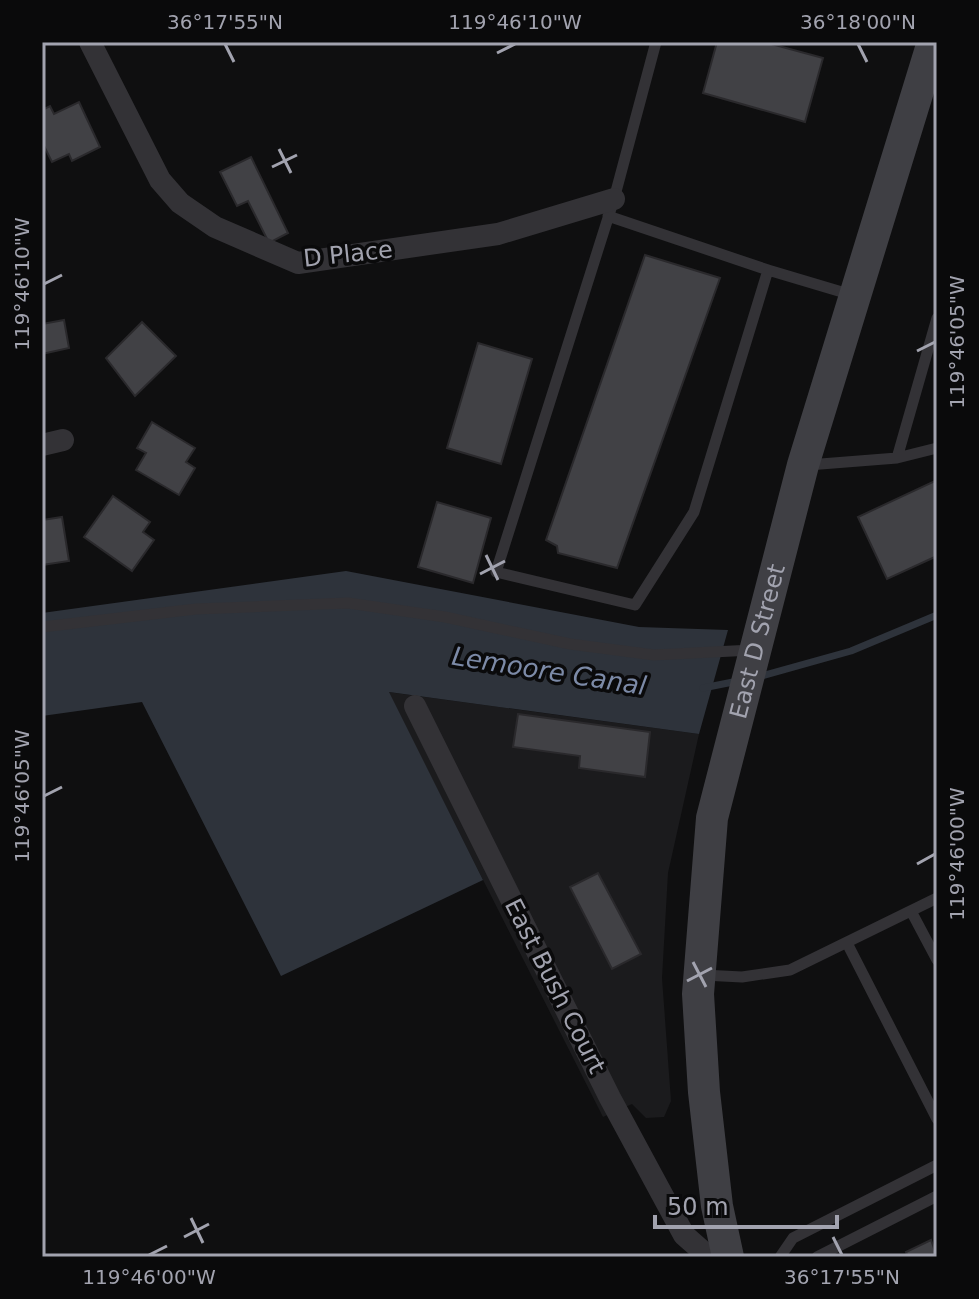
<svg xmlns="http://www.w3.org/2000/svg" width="979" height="1299" viewBox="0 0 979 1299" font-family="'DejaVu Sans',sans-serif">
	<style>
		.built { fill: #1b1b1d }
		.water { fill: #2e333b }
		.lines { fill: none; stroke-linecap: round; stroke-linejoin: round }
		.stream { stroke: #2e333b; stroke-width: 7 }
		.building { fill: #414145; stroke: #2a292c; stroke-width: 2 }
		.lane { stroke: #333236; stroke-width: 11 }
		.street { stroke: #333236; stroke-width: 22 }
		.secondary { stroke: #3f3f44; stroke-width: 32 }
		.ticks { fill: none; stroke: #a2a3af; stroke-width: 3 }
		.labels { text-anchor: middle; stroke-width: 7; stroke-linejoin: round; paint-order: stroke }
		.street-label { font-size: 24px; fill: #a2a3af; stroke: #0a0a0b }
		.water-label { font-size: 26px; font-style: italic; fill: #7c8aa7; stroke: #0a0a0b }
		.neatline { fill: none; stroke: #a2a3af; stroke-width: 3 }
		.ticks-label { font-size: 20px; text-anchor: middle; fill: #a2a3af }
	</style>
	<rect width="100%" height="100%" fill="#0f0f10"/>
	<path class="built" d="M388,692L699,734L668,873L662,978L671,1101L664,1117L646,1118L632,1104L603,1117Z"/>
	<path class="water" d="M346,571L639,627L728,630L699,734L389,692L483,880L281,976L142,702L42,716V613Z"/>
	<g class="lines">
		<path class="stream" d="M758,677L851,651L937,615
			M703,688L738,681"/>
	</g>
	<path class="building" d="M717,42H764L823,58L805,122L703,93Z
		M79,102L100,147L72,161L69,154L52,162L42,142V110L50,106L54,114Z
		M251,157L288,233L269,243L248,201L237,206L220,172Z
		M645,255L720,278L617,568L558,553L557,546L546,540Z
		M64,320L69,348L42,354V324Z
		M142,322L176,356L135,396L106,358Z
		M478,343L532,359L501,464L447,448Z
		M152,422L195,448L186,462L195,468L179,495L136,470L146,453L137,448Z
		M937,480V556L887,579L858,517Z
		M113,496L150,522L143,532L154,540L132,571L84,537Z
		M437,502L491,518L473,583L418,567Z
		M62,517L69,561L42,565V520Z
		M518,714L650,732L645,777L579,768L580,756L513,747Z
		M598,873L641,954L612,969L570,887Z
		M931,1240L937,1257H908L906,1252Z"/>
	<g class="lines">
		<path class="lane" d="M656,42L614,199L496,572L635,605L694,512L768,270L852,295
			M608,216L768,270
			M897,458L937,448
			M808,465L897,458L937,318
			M42,627L196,609L348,603L445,617L570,644L654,655L752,650
			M911,911L937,960
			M847,943L937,1119
			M703,975L742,977L790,970L937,898
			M780,1257L793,1238L937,1165
			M817,1257L937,1196"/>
		<path class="street" d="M90,42L160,180L180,203L215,227L298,263L498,234L614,199
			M42,445L63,440
			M415,706L610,1098L684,1235L709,1257"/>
		<path class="secondary" id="s1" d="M728,1257L717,1206L704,1092L698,994L712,818L803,465L933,42"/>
	</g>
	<path class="ticks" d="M225,44L234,62M858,44L867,62M497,53L515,44M279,149L291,173M272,167L297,155M44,284L62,275M917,351L935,342M486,555L498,580M480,574L505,561M44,796L62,787M917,864L935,854M693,962L706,987M687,981L712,968M191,1218L203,1243M184,1237L209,1224M833,1237L842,1255M149,1255L167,1246"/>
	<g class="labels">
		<g class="street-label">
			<text transform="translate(348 254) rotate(-6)" y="8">D Place</text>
			<text dy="8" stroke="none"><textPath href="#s1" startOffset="624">East D Street</textPath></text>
			<text transform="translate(555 986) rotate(63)" y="8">East Bush Court</text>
		</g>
		<g class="water-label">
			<text transform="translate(549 671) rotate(9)" y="9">Lemoore Canal</text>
		</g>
	</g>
	<rect width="979" height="1299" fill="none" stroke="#0a0a0b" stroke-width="88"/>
	<path d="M655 1215v12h182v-12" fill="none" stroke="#a2a3af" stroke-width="4"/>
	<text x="667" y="1215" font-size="24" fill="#a2a3af" stroke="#0a0a0b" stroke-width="6" paint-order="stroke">50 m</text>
	<rect x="44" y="44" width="891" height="1211" class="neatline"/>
	<g class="ticks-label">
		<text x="225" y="29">36°17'55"N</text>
		<text x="515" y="29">119°46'10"W</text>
		<text x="858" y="29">36°18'00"N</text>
		<text transform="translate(22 284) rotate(-90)" y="7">119°46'10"W</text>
		<text transform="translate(957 342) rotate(-90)" y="7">119°46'05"W</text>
		<text transform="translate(22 796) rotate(-90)" y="7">119°46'05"W</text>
		<text transform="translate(957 854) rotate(-90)" y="7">119°46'00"W</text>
		<text x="149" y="1284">119°46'00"W</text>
		<text x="842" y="1284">36°17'55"N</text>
	</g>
</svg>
